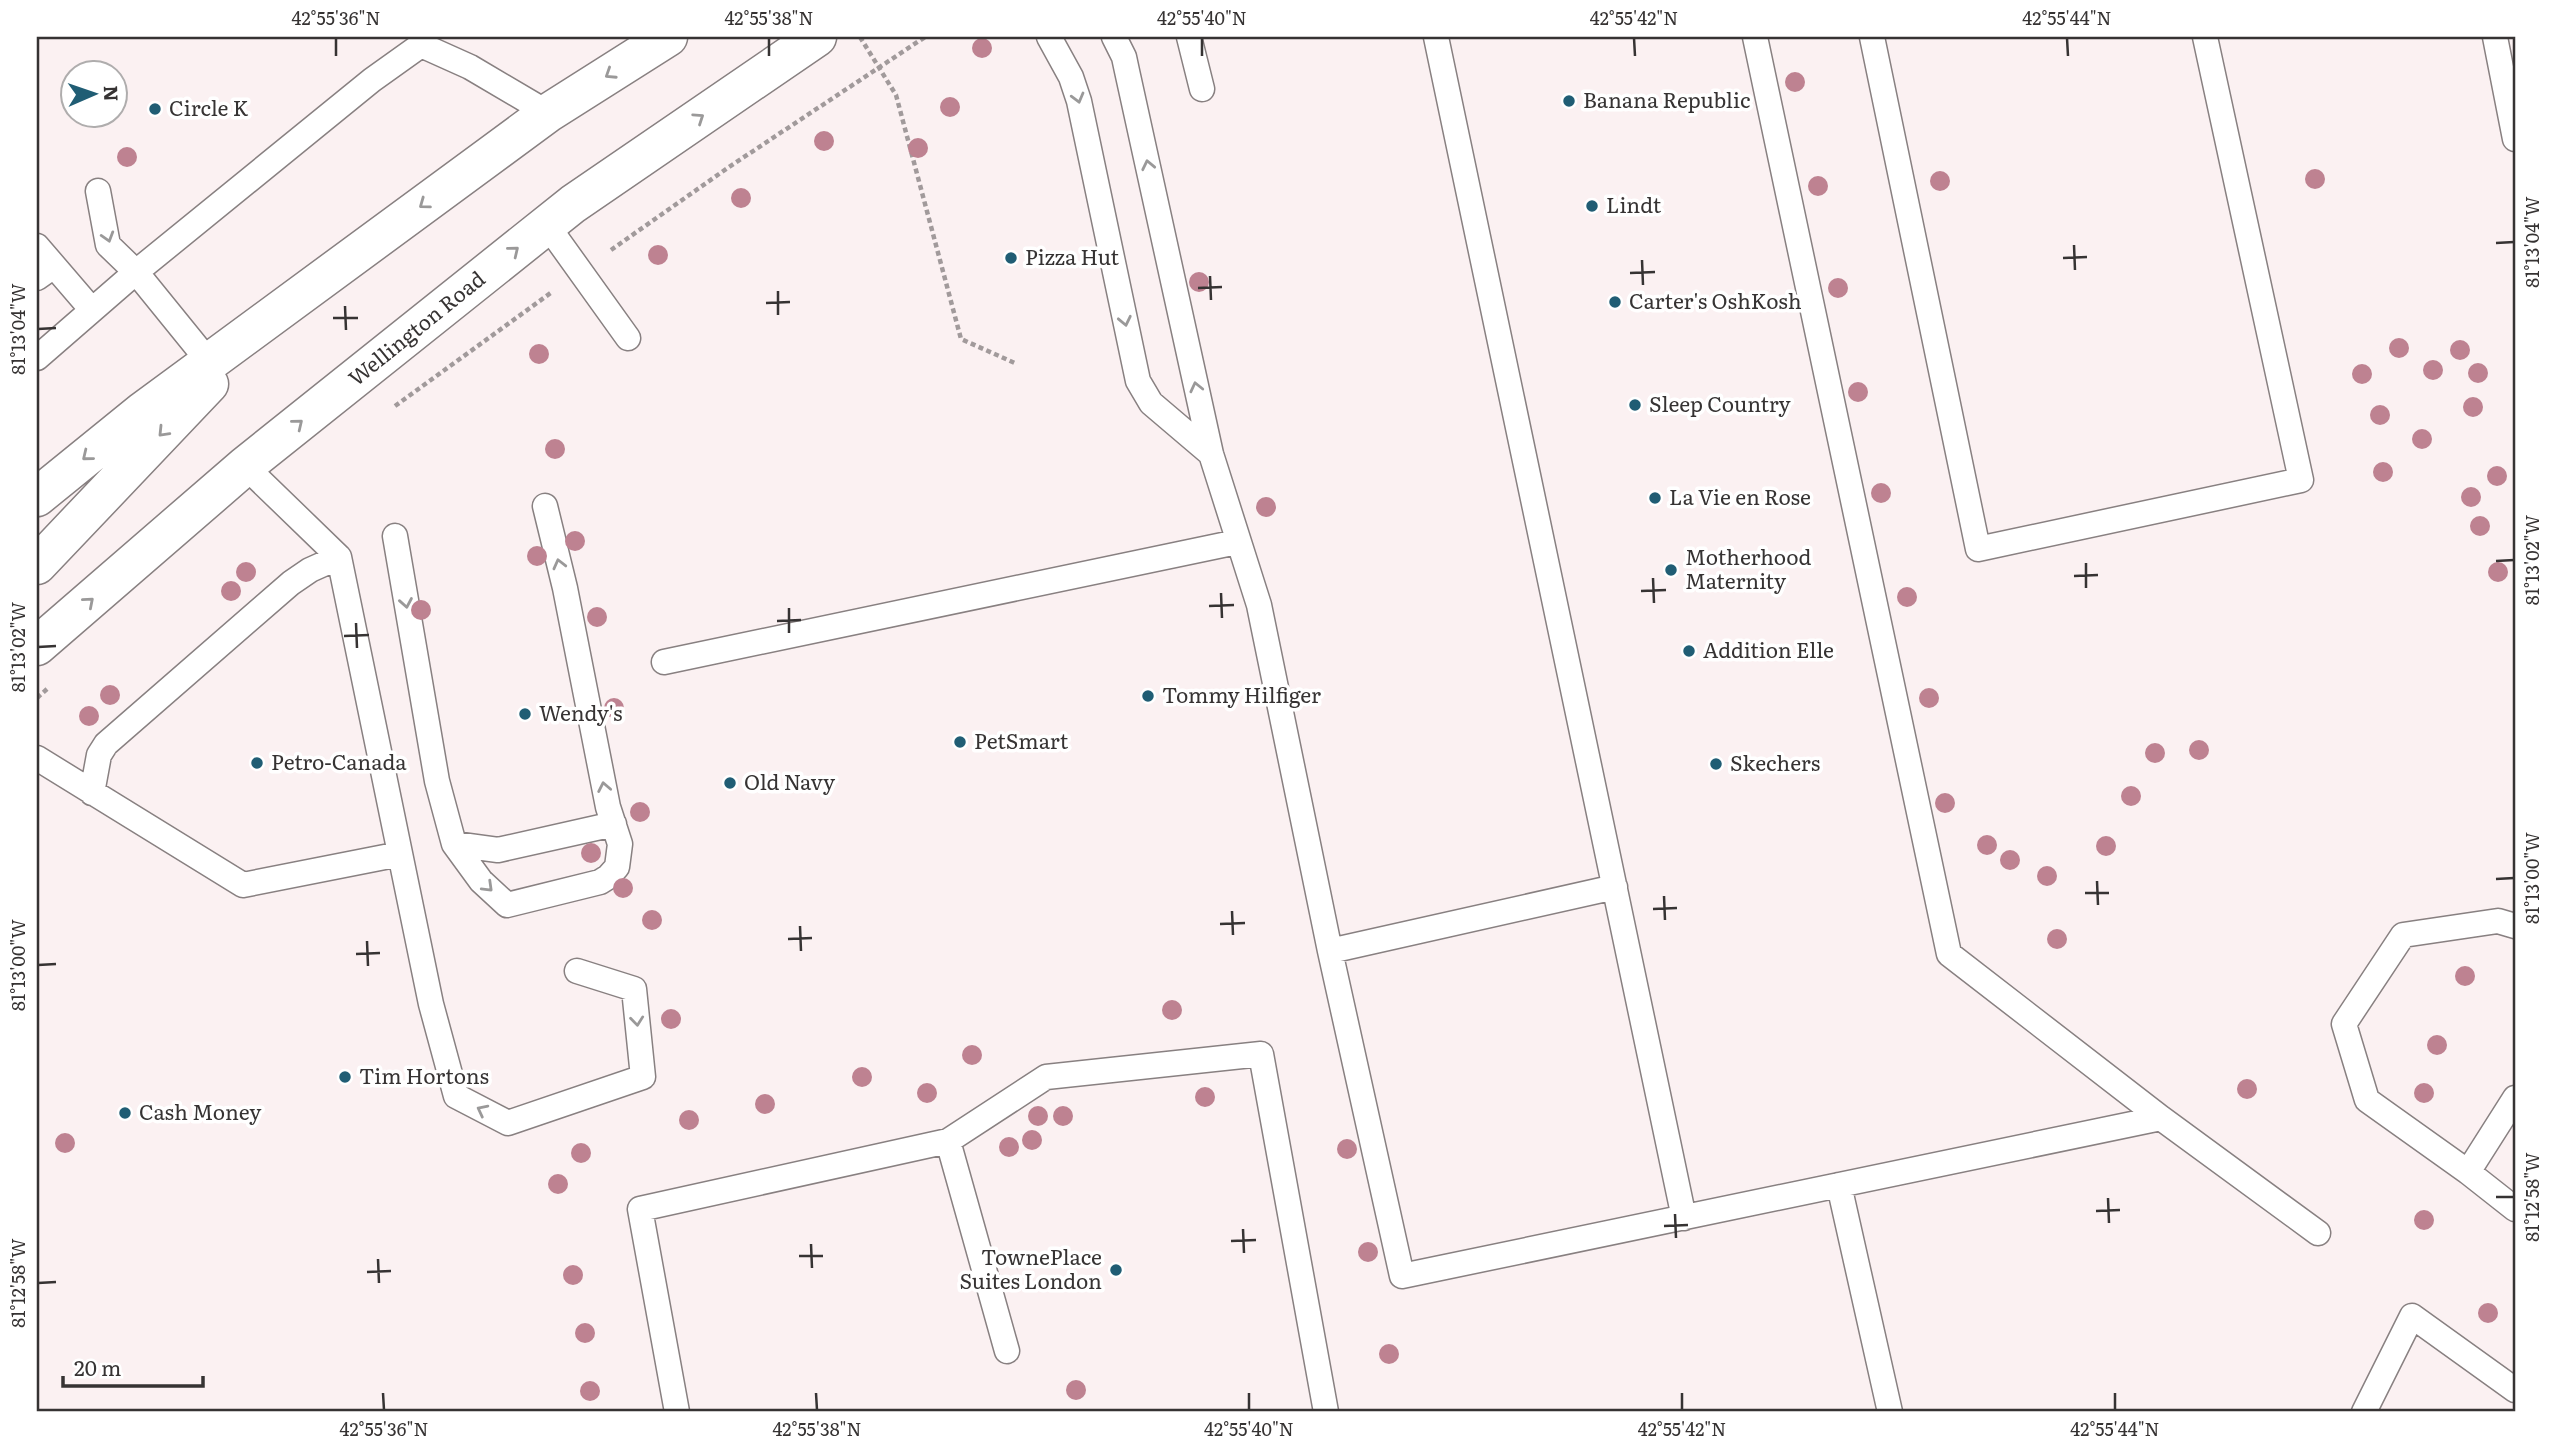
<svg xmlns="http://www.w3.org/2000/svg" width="2552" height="1449" viewBox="0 0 2552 1449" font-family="Literata,serif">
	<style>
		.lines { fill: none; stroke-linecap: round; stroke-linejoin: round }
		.service-casing { stroke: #888081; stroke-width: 27 }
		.secondary-casing { stroke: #888081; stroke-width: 41 }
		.path { stroke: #a19a9b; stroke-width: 4.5; stroke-dasharray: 5 3.5; stroke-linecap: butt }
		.service { stroke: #fff; stroke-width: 24 }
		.secondary { stroke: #fff; stroke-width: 38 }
		.tree { fill: #be8291 }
		.oneway { stroke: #9a9999 }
		.ticks { fill: none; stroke: #363333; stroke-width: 2.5 }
		.poi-dot { fill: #205d74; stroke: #fff; stroke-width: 2.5 }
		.labels { text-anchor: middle; stroke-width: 7; stroke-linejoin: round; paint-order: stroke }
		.poi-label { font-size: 21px; fill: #363333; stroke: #fff; text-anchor: start }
		.street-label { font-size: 21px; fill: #363333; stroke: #fff }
		.neatline { fill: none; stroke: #363333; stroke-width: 2.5 }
		.ticks-label { font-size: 18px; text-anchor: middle; fill: #363333 }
	</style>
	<rect width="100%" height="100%" fill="#fbf1f2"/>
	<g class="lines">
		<defs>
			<path id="service" d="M1049,37L1071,77L1079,101L1138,381L1151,403L1211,454
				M1114,37L1124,57L1127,71L1211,454L1259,605L1330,951L1402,1276L2161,1118L2318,1233
				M1189,37L1202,89
				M1436,37L1684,1218
				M1755,37L1949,954L2161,1118
				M1872,37L1978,549L2301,480L2205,37
				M2495,37L2515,139
				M547,225L628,338
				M37,246L92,310
				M37,278L54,266
				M37,358L136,272L108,245L98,191
				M209,362L136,272L372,80L421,45L470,67L548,113
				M245,466L339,557L431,1004L456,1096L508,1123L643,1077L634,989L577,971
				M395,536L437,781L454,844L481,881L507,905L600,882L608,877L617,867L620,844L608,807L565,588L545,506
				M664,662L1237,542
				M37,758L243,885L400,854
				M92,793L99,755L106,744L291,583L310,570L339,557
				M454,844L498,850L614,824
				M1330,951L1615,887
				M2515,1098L2468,1172L2515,1209
				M948,1141L1046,1077L1261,1054L1326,1412
				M2468,1172L2367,1100L2344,1024L2403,935L2498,921L2515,926
				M1839,1185L1890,1412
				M677,1412L640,1209L948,1141L1007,1351
				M2364,1412L2412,1316L2515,1390"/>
			<path id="secondary" d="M37,497L143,411L491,155L548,113L668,37
				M37,565L209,384
				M37,646L245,466L573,204L817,37"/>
		</defs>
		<use href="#service" class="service-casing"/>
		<use href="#secondary" class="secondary-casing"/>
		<path class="path" d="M860,37L896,95L961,339L1017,364
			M611,250L729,167L925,37
			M395,406L552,292
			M37,698L47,689"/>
		<use href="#service" class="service"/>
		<use href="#secondary" class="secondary"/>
	</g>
	<g class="tree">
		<circle cx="982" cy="48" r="10"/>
		<circle cx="1795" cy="82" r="10"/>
		<circle cx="950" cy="107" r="10"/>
		<circle cx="824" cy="141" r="10"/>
		<circle cx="918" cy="148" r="10"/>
		<circle cx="127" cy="157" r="10"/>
		<circle cx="2315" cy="179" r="10"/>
		<circle cx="1940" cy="181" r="10"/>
		<circle cx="1818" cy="186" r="10"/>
		<circle cx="741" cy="198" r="10"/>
		<circle cx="658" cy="255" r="10"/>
		<circle cx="1199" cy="282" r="10"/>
		<circle cx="1838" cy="288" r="10"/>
		<circle cx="2399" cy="348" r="10"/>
		<circle cx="2460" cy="350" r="10"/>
		<circle cx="539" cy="354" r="10"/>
		<circle cx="2433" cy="370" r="10"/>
		<circle cx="2478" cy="373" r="10"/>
		<circle cx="2362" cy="374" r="10"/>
		<circle cx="1858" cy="392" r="10"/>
		<circle cx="2473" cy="407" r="10"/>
		<circle cx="2380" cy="415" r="10"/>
		<circle cx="2422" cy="439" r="10"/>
		<circle cx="555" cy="449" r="10"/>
		<circle cx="2383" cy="472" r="10"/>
		<circle cx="2497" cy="476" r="10"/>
		<circle cx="1881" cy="493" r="10"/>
		<circle cx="2471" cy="497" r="10"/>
		<circle cx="1266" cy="507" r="10"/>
		<circle cx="2480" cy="526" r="10"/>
		<circle cx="575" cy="541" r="10"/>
		<circle cx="537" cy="556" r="10"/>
		<circle cx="246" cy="572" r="10"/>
		<circle cx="2498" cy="572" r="10"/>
		<circle cx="231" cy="591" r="10"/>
		<circle cx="1907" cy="597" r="10"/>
		<circle cx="421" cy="610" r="10"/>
		<circle cx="597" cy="617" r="10"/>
		<circle cx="110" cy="695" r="10"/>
		<circle cx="1929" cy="698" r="10"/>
		<circle cx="614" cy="708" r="10"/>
		<circle cx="89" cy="716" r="10"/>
		<circle cx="2199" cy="750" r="10"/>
		<circle cx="2155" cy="753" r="10"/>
		<circle cx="2131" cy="796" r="10"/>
		<circle cx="1945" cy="803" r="10"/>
		<circle cx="640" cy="812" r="10"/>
		<circle cx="1987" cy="845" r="10"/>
		<circle cx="2106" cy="846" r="10"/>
		<circle cx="591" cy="853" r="10"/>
		<circle cx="2010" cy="860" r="10"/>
		<circle cx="2047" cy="876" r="10"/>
		<circle cx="623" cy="888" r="10"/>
		<circle cx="652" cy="920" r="10"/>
		<circle cx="2057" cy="939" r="10"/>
		<circle cx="2465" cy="976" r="10"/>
		<circle cx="1172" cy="1010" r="10"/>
		<circle cx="671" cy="1019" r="10"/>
		<circle cx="2437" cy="1045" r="10"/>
		<circle cx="972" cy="1055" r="10"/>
		<circle cx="862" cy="1077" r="10"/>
		<circle cx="2247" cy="1089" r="10"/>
		<circle cx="927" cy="1093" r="10"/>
		<circle cx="2424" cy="1093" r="10"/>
		<circle cx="1205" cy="1097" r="10"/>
		<circle cx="765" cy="1104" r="10"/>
		<circle cx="1038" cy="1116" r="10"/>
		<circle cx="1063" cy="1116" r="10"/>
		<circle cx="689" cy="1120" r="10"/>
		<circle cx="1032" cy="1140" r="10"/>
		<circle cx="65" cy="1143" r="10"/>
		<circle cx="1009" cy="1147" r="10"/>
		<circle cx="1347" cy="1149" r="10"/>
		<circle cx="581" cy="1153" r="10"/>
		<circle cx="558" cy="1184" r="10"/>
		<circle cx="2424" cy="1220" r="10"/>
		<circle cx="1368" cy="1252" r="10"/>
		<circle cx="573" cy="1275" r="10"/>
		<circle cx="2488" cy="1313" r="10"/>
		<circle cx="585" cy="1333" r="10"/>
		<circle cx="1389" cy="1354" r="10"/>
		<circle cx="1076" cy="1390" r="10"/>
		<circle cx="590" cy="1391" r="10"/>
	</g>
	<defs><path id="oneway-chevron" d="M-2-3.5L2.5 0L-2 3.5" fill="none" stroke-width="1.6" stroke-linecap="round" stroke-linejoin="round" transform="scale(1.75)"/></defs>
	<g class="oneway">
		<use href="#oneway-chevron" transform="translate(610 74) rotate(147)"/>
		<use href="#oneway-chevron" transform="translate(1078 98) rotate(75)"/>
		<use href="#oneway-chevron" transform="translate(699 118) rotate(-34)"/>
		<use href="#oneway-chevron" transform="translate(1148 165) rotate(-102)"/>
		<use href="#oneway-chevron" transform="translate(424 204) rotate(144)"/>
		<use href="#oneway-chevron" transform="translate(108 237) rotate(73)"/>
		<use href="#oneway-chevron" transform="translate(514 251) rotate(-39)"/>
		<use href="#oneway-chevron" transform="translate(1125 321) rotate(78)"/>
		<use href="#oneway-chevron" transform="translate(1196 387) rotate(-103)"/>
		<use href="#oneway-chevron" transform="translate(298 424) rotate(-39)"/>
		<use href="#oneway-chevron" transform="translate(163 432) rotate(134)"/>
		<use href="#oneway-chevron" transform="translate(87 456) rotate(141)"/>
		<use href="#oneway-chevron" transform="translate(559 564) rotate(-104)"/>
		<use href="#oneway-chevron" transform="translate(89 602) rotate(-41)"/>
		<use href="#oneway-chevron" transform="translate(406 603) rotate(80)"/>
		<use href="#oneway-chevron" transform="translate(604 787) rotate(-101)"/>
		<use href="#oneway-chevron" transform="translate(488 887) rotate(44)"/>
		<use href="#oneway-chevron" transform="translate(637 1021) rotate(84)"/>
		<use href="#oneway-chevron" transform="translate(482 1110) rotate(-153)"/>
	</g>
	<path class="ticks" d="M336,38V56M769,38V56M1202,38V56M1634,38L1635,56M2067,38L2068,56M2496,243L2514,242M2074,245L2075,270M2063,258L2087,257M1642,260L1643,285M1630,273L1655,272M1210,276L1211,300M1198,288L1222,287M778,291V315M766,303L790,302M345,306L346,330M333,318H358M38,329L56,328M2496,561L2514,560M2086,563V588M2074,576L2098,575M1653,578L1654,603M1641,591L1666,590M1221,593L1222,618M1209,606L1234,605M789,608V633M777,621L801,620M356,623L357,648M344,636L369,635M38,647L56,646M2496,879L2514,878M2097,881L2098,905M2085,893H2109M1664,896L1665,920M1653,909L1677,908M1232,911L1233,935M1220,924L1245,923M800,926L801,951M788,939L812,938M367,941L368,966M356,954L380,953M38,965L56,964M2496,1197H2514M2108,1198L2109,1223M2096,1211L2120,1210M1675,1214L1676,1238M1664,1226L1688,1225M1243,1229L1244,1253M1231,1241L1256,1240M811,1244L812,1268M799,1256H823M378,1259L379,1283M367,1272L391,1271M38,1283L56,1282M383,1393L384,1410M816,1393L817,1410M1249,1393V1410M1682,1393V1410M2115,1393V1410"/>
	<g class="poi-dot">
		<circle cx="1569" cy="101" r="7"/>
		<circle cx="155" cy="109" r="7"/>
		<circle cx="1592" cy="206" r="7"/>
		<circle cx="1011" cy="258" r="7"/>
		<circle cx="1615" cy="302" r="7"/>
		<circle cx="1635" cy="405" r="7"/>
		<circle cx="1655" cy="498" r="7"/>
		<circle cx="1671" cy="570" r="7"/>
		<circle cx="1689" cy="651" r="7"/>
		<circle cx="1148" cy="696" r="7"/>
		<circle cx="525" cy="714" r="7"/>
		<circle cx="960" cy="742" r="7"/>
		<circle cx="257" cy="763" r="7"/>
		<circle cx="1716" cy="764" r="7"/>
		<circle cx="730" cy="783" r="7"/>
		<circle cx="345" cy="1077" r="7"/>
		<circle cx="125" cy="1113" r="7"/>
		<circle cx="1116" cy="1270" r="7"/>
	</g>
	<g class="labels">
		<g class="poi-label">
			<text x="1583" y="108">Banana Republic</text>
			<text x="169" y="116">Circle K</text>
			<text x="1606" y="213">Lindt</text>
			<text x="1025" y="265">Pizza Hut</text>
			<text x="1629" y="309">Carter's OshKosh</text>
			<text x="1649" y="412">Sleep Country</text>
			<text x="1669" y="505">La Vie en Rose</text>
			<text x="1685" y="565">Motherhood<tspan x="1685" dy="24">Maternity</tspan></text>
			<text x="1703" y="658">Addition Elle</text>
			<text x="1162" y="703">Tommy Hilfiger</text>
			<text x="539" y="721">Wendy's</text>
			<text x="974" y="749">PetSmart</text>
			<text x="271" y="770">Petro-Canada</text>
			<text x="1730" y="771">Skechers</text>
			<text x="744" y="790">Old Navy</text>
			<text x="359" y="1084">Tim Hortons</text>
			<text x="139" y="1120">Cash Money</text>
			<text x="1102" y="1265" text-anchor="end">TownePlace<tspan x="1102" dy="24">Suites London</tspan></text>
		</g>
		<g class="street-label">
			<text transform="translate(417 329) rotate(-39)" y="7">Wellington Road</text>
		</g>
	</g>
	<rect width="2552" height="1449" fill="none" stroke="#ffffff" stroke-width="77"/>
	<g transform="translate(94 94) rotate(88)"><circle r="33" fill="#ffffff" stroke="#afadad" stroke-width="2"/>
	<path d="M0-5L12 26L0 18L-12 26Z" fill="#205d74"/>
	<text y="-10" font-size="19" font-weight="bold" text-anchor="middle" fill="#363333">N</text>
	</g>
	<path d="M63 1376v10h140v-10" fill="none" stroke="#363333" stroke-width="3.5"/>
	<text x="74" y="1376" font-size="21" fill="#363333" stroke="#ffffff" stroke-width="5" paint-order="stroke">20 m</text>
	<rect x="38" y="38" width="2476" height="1372" class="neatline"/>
	<g class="ticks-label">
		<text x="336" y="25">42°55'36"N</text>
		<text x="769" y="25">42°55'38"N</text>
		<text x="1202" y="25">42°55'40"N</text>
		<text x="1634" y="25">42°55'42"N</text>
		<text x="2067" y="25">42°55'44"N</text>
		<text transform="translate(2533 242) rotate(-90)" y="6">81°13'04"W</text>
		<text transform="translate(19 329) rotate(-90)" y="6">81°13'04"W</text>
		<text transform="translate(2533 560) rotate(-90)" y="6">81°13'02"W</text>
		<text transform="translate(19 647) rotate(-90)" y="6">81°13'02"W</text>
		<text transform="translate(2533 878) rotate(-90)" y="6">81°13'00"W</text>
		<text transform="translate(19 965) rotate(-90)" y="6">81°13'00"W</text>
		<text transform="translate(2533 1197) rotate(-90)" y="6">81°12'58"W</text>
		<text transform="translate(19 1283) rotate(-90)" y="6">81°12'58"W</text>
		<text x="384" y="1436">42°55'36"N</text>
		<text x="817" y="1436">42°55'38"N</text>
		<text x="1249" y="1436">42°55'40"N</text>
		<text x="1682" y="1436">42°55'42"N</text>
		<text x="2115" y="1436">42°55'44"N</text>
	</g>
</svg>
